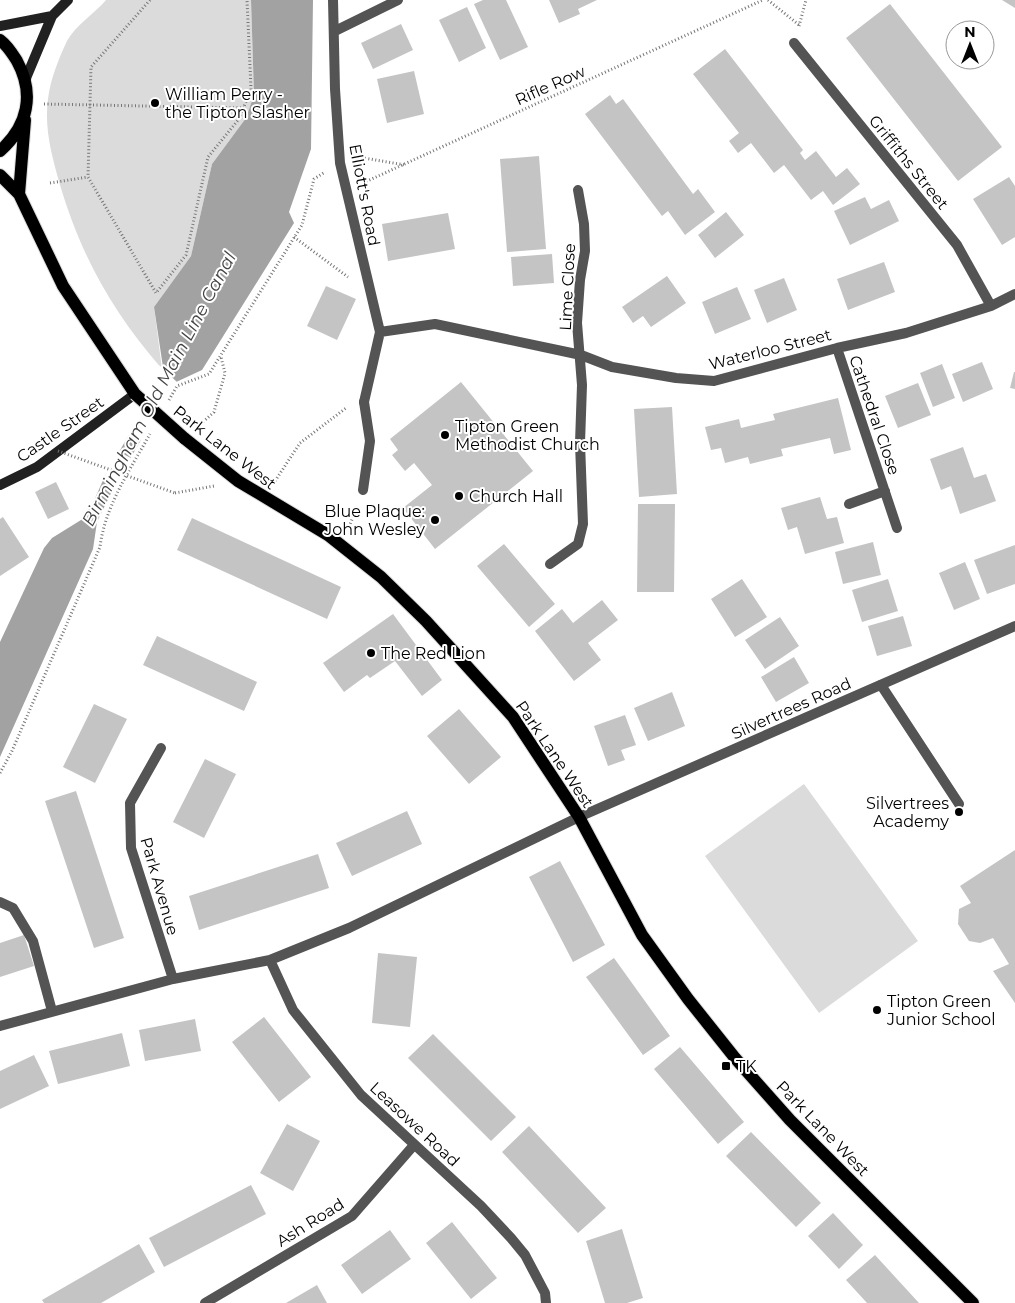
<svg xmlns="http://www.w3.org/2000/svg" width="1015" height="1303" viewBox="0 0 1015 1303" font-family="Montserrat,sans-serif">
	<style>
		.green { fill: #dbdbdb }
		.water { fill: #a2a2a2 }
		.pier { fill: #fff }
		.building { fill: #c4c4c4 }
		.lines { fill: none; stroke-linecap: round; stroke-linejoin: round }
		.primary-casing { stroke: #dbdbdb; stroke-width: 14 }
		.path { stroke: #767676; stroke-width: 3; stroke-dasharray: 1 2.5; stroke-linecap: butt }
		.lane { stroke: #545454; stroke-width: 10 }
		.street { stroke: #545454; stroke-width: 10 }
		.secondary { stroke: #212121; stroke-width: 10 }
		.primary { stroke: #000; stroke-width: 12 }
		.primary-bridge-casing { stroke: #dbdbdb; stroke-width: 14; stroke-linecap: butt }
		.path-bridge { stroke: #767676; stroke-width: 3; stroke-dasharray: 1 2.5; stroke-linecap: butt }
		.primary-bridge { stroke: #000; stroke-width: 12 }
		.poi-dot { fill: #000; stroke: #fff; stroke-width: 2 }
		.labels { text-anchor: middle; stroke-width: 4; stroke-linejoin: round; paint-order: stroke }
		.street-label { font-size: 16px; fill: #000; stroke: #fff }
		.poi-label { font-size: 16px; fill: #000; stroke: #fff; text-anchor: start }
		.water-label { font-size: 18px; font-style: italic; fill: #434343; stroke: #fff }
	</style>
	<rect width="100%" height="100%" fill="#fff"/>
	<path class="green" d="M106,0H251L254,95L246,118L212,164L191,256L154,307L162,369C112,311 82,258 60,185C52,156 44,129 48,99C50,80 59,58 67,41C75,26 95,13 106,0Z
		M804,784L918,941L819,1013L705,856Z"/>
	<path class="water" d="M251,0H313L311,149L289,212L294,223L202,370L174,383L116,483L97,522L93,549L0,757V642L44,548L52,538L81,520L93,503L104,478L164,374L154,307L191,256L212,164L246,118L254,95Z"/>
	<path class="pier" d="M159,365L178,383L143,441L126,434L161,374Z
		M117,451L133,459L119,482L104,478Z"/>
	<path class="building" d="M483,0H506L528,47L500,60L474,4Z
		M549,0H597L578,9L580,14L559,23Z
		M1002,0H1015V8Z
		M890,4L1002,147L958,181L846,38Z
		M467,7L486,48L459,62L439,20Z
		M401,24L413,50L373,69L361,43Z
		M725,49L803,150L800,153L805,160L816,151L836,177L847,168L860,184L833,205L823,191L811,200L784,165L774,173L751,143L738,153L729,141L739,133L693,74Z
		M414,71L424,114L387,123L377,79Z
		M610,95L616,104L623,99L693,194L698,189L715,212L685,235L668,211L662,216L585,114Z
		M539,156L546,249L507,252L500,159Z
		M1009,177L1015,186V237L1002,245L973,199Z
		M865,197L871,209L889,200L899,221L850,245L834,211Z
		M726,212L744,235L715,258L698,235Z
		M448,213L455,249L388,261L382,224Z
		M552,254L554,283L513,286L511,257Z
		M884,262L895,292L848,310L837,279Z
		M667,276L686,303L651,327L643,316L633,323L622,307Z
		M784,278L797,310L767,323L754,290Z
		M326,286L356,299L337,340L307,326Z
		M737,287L751,319L715,334L702,302Z
		M982,362L993,389L963,402L952,374Z
		M942,364L955,398L933,407L920,373Z
		M1014,372H1015V389L1010,388Z
		M461,382L533,471L435,549L403,508L432,485L414,463L405,471L392,455L398,450L390,439Z
		M918,383L931,415L898,428L885,396Z
		M838,398L851,450L834,454L830,438L781,449L783,456L750,464L748,457L725,463L721,448L711,450L705,427L739,419L741,428L775,420L773,414Z
		M672,407L677,494L639,497L634,409Z
		M963,447L974,478L986,474L996,501L960,514L951,486L941,490L930,459Z
		M56,482L69,509L48,519L35,492Z
		M820,497L827,519L837,517L844,543L805,554L797,527L788,530L781,508Z
		M638,504H675L674,592H637Z
		M3,517L29,557L0,576V519Z
		M192,518L341,587L327,619L177,550Z
		M873,542L881,575L843,584L835,552Z
		M504,544L555,604L529,627L477,566Z
		M1015,545V584L987,594L974,560Z
		M965,562L980,599L954,610L939,573Z
		M742,579L767,617L735,637L711,599Z
		M888,579L898,611L862,622L852,590Z
		M602,600L618,620L588,643L601,660L574,681L535,631L562,609L573,623Z
		M393,614L442,680L422,696L395,661L370,678L367,675L344,692L323,663Z
		M903,616L912,646L877,656L868,626Z
		M780,617L799,646L765,669L745,640Z
		M157,636L257,682L244,711L143,665Z
		M794,657L809,683L776,702L761,677Z
		M672,692L685,726L648,741L634,708Z
		M94,704L127,719L95,783L63,767Z
		M459,709L501,757L469,784L427,736Z
		M625,715L636,745L621,750L625,760L608,766L594,726Z
		M205,759L236,774L204,838L173,822Z
		M76,791L124,938L94,948L45,801Z
		M407,811L422,844L352,876L336,843Z
		M1015,850V1003L993,971L1009,964L993,938L980,943L969,941L958,924L959,909L971,903L960,886Z
		M318,854L329,888L199,930L189,896Z
		M560,861L605,945L573,962L529,877Z
		M24,935L34,966L0,977V943Z
		M378,953L417,957L410,1027L372,1023Z
		M614,958L670,1036L643,1055L586,977Z
		M264,1017L311,1077L279,1102L232,1042Z
		M195,1019L201,1051L145,1061L139,1030Z
		M122,1033L130,1066L58,1084L49,1051Z
		M433,1034L516,1117L491,1141L408,1058Z
		M680,1047L744,1122L718,1144L654,1069Z
		M34,1055L49,1086L0,1109V1071Z
		M287,1124L320,1141L293,1191L260,1173Z
		M529,1126L606,1208L578,1233L502,1152Z
		M751,1132L821,1203L796,1227L726,1156Z
		M251,1185L266,1214L164,1267L149,1238Z
		M833,1213L863,1245L839,1269L808,1236Z
		M452,1222L497,1278L471,1299L426,1243Z
		M622,1229L643,1298L627,1303H605L586,1241Z
		M390,1230L411,1259L362,1294L341,1265Z
		M139,1244L155,1272L101,1303H44L42,1300Z
		M875,1255L919,1303H867L846,1280Z
		M317,1285L327,1303H286Z"/>
	<g class="lines">
		<defs>
			<path id="primary" d="M0,40C8,46 12,53 17,61C35,94 28,126 0,151
				M0,175L19,194L63,286L135,394
				M19,194L25,120
				M184,438L238,481L328,535L381,577L426,621L513,717L579,817L642,935L688,999L735,1058L790,1120L973,1303"/>
		</defs>
		<use href="#primary" class="primary-casing"/>
		<path class="path" d="M150,0L91,67L88,177L156,293L186,255L208,157L239,119L251,89L247,0
			M768,0L799,25
			M799,26L806,0
			M44,104L244,108
			M358,159L364,158L405,165
			M50,183L88,177
			M363,183L763,0
			M294,237L348,277
			M169,400L177,386L209,374L302,225L314,179L325,172
			M203,422L214,412L225,373L221,357
			M275,481L300,443L346,408
			M175,493L214,486
			M349,527L357,507
			M0,773L12,751L100,547C105,506 130,470 150,434"/>
		<path class="lane" d="M363,490L370,441L364,402
			M881,685L959,804
			M0,902L13,908L33,941L52,1011"/>
		<path class="street" d="M333,0L335,89L340,163L380,332L364,402
			M335,31L398,0
			M794,43L957,245L991,306
			M380,332L435,324L581,355L612,367L676,378L714,381L837,348L906,333L991,306L1015,294
			M837,348L897,528
			M849,504L885,491
			M550,564L578,544L583,524L580,443L582,385L577,323L580,280L585,251L584,224L578,190
			M161,748L130,803L131,848L173,979
			M270,960L293,1010L361,1095L481,1206L511,1238L525,1255L545,1293L546,1303
			M0,1026L173,979L270,960L349,928L579,817L1015,626
			M205,1303L352,1216L414,1145"/>
		<path class="secondary" d="M0,26L52,16
			M26,78L52,16L68,0
			M0,485L37,467L135,394"/>
		<use href="#primary" class="primary"/>
		<defs>
			<path id="primary-bridge" d="M135,394L184,438"/>
		</defs>
		<use href="#primary-bridge" class="primary-bridge-casing"/>
		<path class="path-bridge" d="M58,451L175,493"/>
		<use href="#primary-bridge" class="primary-bridge"/>
	</g>
	<g class="poi-dot">
		<circle cx="155" cy="103" r="5"/>
		<circle cx="445" cy="435" r="5"/>
		<circle cx="459" cy="496" r="5"/>
		<circle cx="435" cy="520" r="5"/>
		<circle cx="371" cy="653" r="5"/>
		<circle cx="959" cy="812" r="5"/>
		<circle cx="877" cy="1010" r="5"/>
		<rect x="721" y="1061" width="10" height="10" rx="2.5"/>
	</g>
	<g class="labels">
		<g class="street-label">
			<text transform="translate(550 85) rotate(-24)" y="6">Rifle Row</text>
			<text transform="translate(909 162) rotate(51)" y="6">Griffiths Street</text>
			<text transform="translate(365 195) rotate(79)" y="6">Elliott's Road</text>
			<text transform="translate(567 287) rotate(-87)" y="6">Lime Close</text>
			<text transform="translate(770 349) rotate(-14)" y="6">Waterloo Street</text>
			<text transform="translate(875 415) rotate(71)" y="6">Cathedral Close</text>
			<text transform="translate(60 429) rotate(-35)" y="6">Castle Street</text>
			<text transform="translate(225 447) rotate(38)" y="6">Park Lane West</text>
			<text transform="translate(791 708) rotate(-24)" y="6">Silvertrees Road</text>
			<text transform="translate(555 754) rotate(56)" y="6">Park Lane West</text>
			<text transform="translate(160 886) rotate(74)" y="6">Park Avenue</text>
			<text transform="translate(415 1124) rotate(43)" y="6">Leasowe Road</text>
			<text transform="translate(823 1128) rotate(46)" y="6">Park Lane West</text>
			<text transform="translate(310 1222) rotate(-32)" y="6">Ash Road</text>
		</g>
		<g class="poi-label">
			<text x="165" y="100">William Perry -<tspan x="165" dy="18">the Tipton Slasher</tspan></text>
			<text x="455" y="432">Tipton Green<tspan x="455" dy="18">Methodist Church</tspan></text>
			<text x="469" y="502">Church Hall</text>
			<text x="425" y="517" text-anchor="end">Blue Plaque:<tspan x="425" dy="18">John Wesley</tspan></text>
			<text x="381" y="659">The Red Lion</text>
			<text x="949" y="809" text-anchor="end">Silvertrees<tspan x="949" dy="18">Academy</tspan></text>
			<text x="887" y="1007">Tipton Green<tspan x="887" dy="18">Junior School</tspan></text>
			<text x="736" y="1072">TK</text>
		</g>
		<g class="water-label">
			<text transform="translate(159 389) rotate(-62)" y="6">Birmingham Old Main Line Canal</text>
		</g>
	</g>
	<g transform="translate(970 45)"><circle r="24" fill="#ffffff" stroke="#999999"/>
	<path d="M0-4L9 19L0 12L-9 19Z" fill="#000000"/>
	<text y="-8" font-size="14" font-weight="bold" text-anchor="middle" fill="#000000">N</text>
	</g>
</svg>
